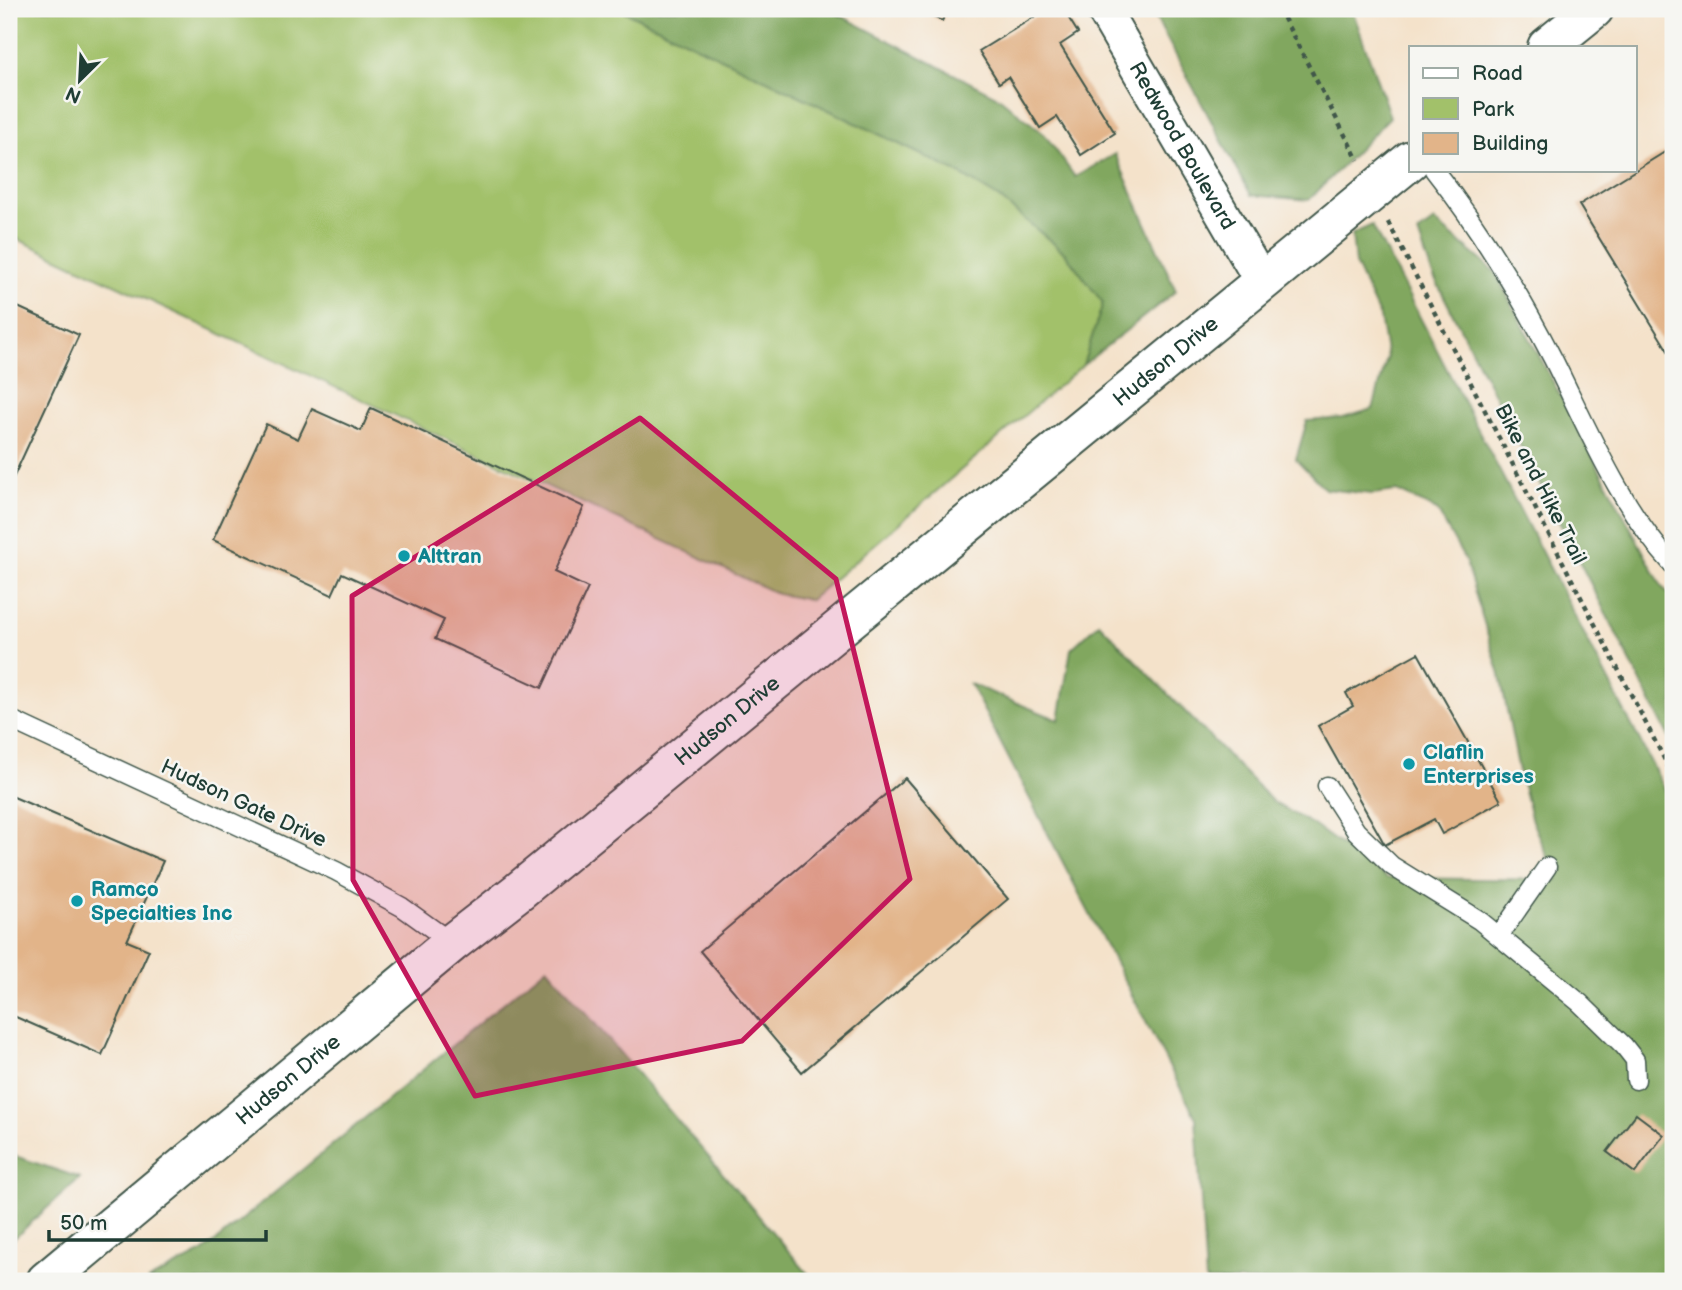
<svg xmlns="http://www.w3.org/2000/svg" width="1682" height="1290" viewBox="0 0 1682 1290" font-family="'Balsamiq Sans',sans-serif">
	<style>
		.green { fill: #a2c16a; stroke: #607f4f; stroke-width: 2 }
		.forest { fill: #81a75e; stroke: #507249; stroke-width: 2 }
		.building { fill: #e2b489 }
		.lines { fill: none; stroke-linecap: round; stroke-linejoin: round }
		.lane-casing { stroke: #3f564a; stroke-width: 21 }
		.street-casing { stroke: #3f564a; stroke-width: 37 }
		.secondary-casing { stroke: #3f564a; stroke-width: 42 }
		.path { stroke: #3f564a; stroke-width: 4.5; stroke-dasharray: 5 5; stroke-linecap: butt }
		.lane { stroke: #fff; stroke-width: 18 }
		.street { stroke: #fff; stroke-width: 33 }
		.secondary { stroke: #fff; stroke-width: 38 }
		.marked { fill: #c2185b; fill-opacity: 0.2; stroke: #c2185b; stroke-width: 5; stroke-linejoin: round }
		.culture-dot { fill: #0f9aa8; stroke: #f6f6f2; stroke-width: 2.5 }
		.labels { text-anchor: middle; stroke-width: 5; stroke-linejoin: round; paint-order: stroke }
		.street-label { font-size: 21px; fill: #1f3d34; stroke: #f6f6f2 }
		.culture-label { font-size: 21px; font-weight: bold; fill: #0d838f; stroke: #f6f6f2; text-anchor: start }
	</style>
	<rect width="100%" height="100%" fill="#f6f6f2"/>
	<filter id="ink" filterUnits="userSpaceOnUse"><feTurbulence type="fractalNoise" baseFrequency=".0143" numOctaves="2"/><feDisplacementMap in="SourceGraphic" scale="14" xChannelSelector="R" yChannelSelector="G"/><feConvolveMatrix kernelMatrix="1 2 1 2 8 2 1 2 1" color-interpolation-filters="sRGB"/></filter>
	<filter id="wash" filterUnits="userSpaceOnUse"><feTurbulence type="fractalNoise" baseFrequency=".00686" numOctaves="4" result="noise"/><feDisplacementMap in="SourceGraphic" scale="28" xChannelSelector="R" yChannelSelector="G"/><feGaussianBlur stdDeviation="1.57" result="paint"/><feColorMatrix in="noise" values="0 0 0 0 0 0 0 0 0 0 0 0 0 0 0 0 0 1.4 0 .05"/><feComposite in="paint" operator="in"/></filter>
	<g filter="url(#wash)">
		<rect width="100%" height="100%" fill="#f4e2ca"/>
		<path class="green" d="M9,9H620L955,171L998,197L1065,253L1103,303L1083,365L810,600L778,594L9,235Z"/>
		<path class="forest" d="M620,9H828L1000,98L1045,135L1075,177L1115,154L1176,291L1083,365L1103,303L1065,253L998,197L955,171Z
			M1151,9H1352L1390,117L1309,200L1251,195Z
			M1434,221L1494,271L1662,587L1673,598V745L1431,271L1418,233Z
			M1372,225L1673,805V1281H1206L1196,1118L970,684L1059,720L1071,649L1099,623L1273,802L1312,824L1387,878L1558,880L1532,821L1519,771L1500,675L1465,560L1437,510L1397,491L1372,494L1325,489L1296,459L1307,421L1343,418L1373,409L1387,358L1380,317L1355,264L1352,234Z
			M547,967L814,1281H147L203,1252Z
			M9,1154L80,1178L9,1243Z"/>
		<g id="blocks">
			<path class="building" d="M916,9H948L942,21Z
				M1047,9H1063L1078,33L1060,45L1115,133L1081,155L1057,117L1040,128L1008,77L999,83L979,51Z
				M1673,147V359L1579,205Z
				M9,303L79,335L9,487Z
				M371,408L584,507L554,572L588,588L542,688L435,639L444,620L342,573L332,595L213,540L266,424L298,439L312,409L361,431Z
				M1418,653L1501,801L1442,834L1434,819L1385,845L1318,726L1353,706L1346,693Z
				M905,778L1008,899L802,1072L700,951Z
				M9,795L163,861L127,941L149,950L102,1055L9,1014Z
				M1636,1114L1664,1135L1635,1173L1607,1152Z"/>
		</g>
	</g>
	<g filter="url(#ink)">
		<use href="#blocks" fill-opacity="0" stroke="#3f564a" stroke-width="2"/>
		<g class="lines">
			<defs>
				<path id="lane" d="M1434,170C1480,228 1519,293 1553,359C1588,429 1620,507 1673,565
					M9,719L336,871L402,907L452,943
					M1327,786L1356,831L1392,866L1479,920L1580,1003L1624,1046L1635,1060L1636,1080
					M1499,936L1547,867"/>
				<g id="street">
					<path id="s1" d="M1103,9L1262,282"/>
				</g>
				<g id="secondary">
					<path d="M1547,47L1594,9"/>
					<path id="s2" d="M46,1281L452,943L519,891L1411,160"/>
				</g>
			</defs>
			<use href="#lane" class="lane-casing"/>
			<use href="#street" class="street-casing"/>
			<use href="#secondary" class="secondary-casing"/>
			<path class="path" d="M1279,9L1358,160
				M1388,222L1673,776"/>
			<use href="#lane" class="lane"/>
			<use href="#street" class="street"/>
			<use href="#secondary" class="secondary"/>
		</g>
	</g>
	<path class="marked" d="M640,418L836,579L910,879L742,1041L475,1096L353,880L352,596Z"/>
	<g class="culture-dot">
		<circle cx="404" cy="556" r="7"/>
		<circle cx="1409" cy="764" r="7"/>
		<circle cx="77" cy="901" r="7"/>
	</g>
	<g class="labels">
		<g class="street-label">
			<text dy="7" stroke="none"><textPath href="#s1" startOffset="158">Redwood Boulevard</textPath></text>
			<text dy="7" stroke="none"><textPath href="#s2" startOffset="1449">Hudson Drive</textPath></text>
			<text transform="translate(1541 484) rotate(63)" y="7">Bike and Hike Trail</text>
			<text dy="7" stroke="none"><textPath href="#s2" startOffset="882">Hudson Drive</textPath></text>
			<text transform="translate(244 803) rotate(25)" y="7">Hudson Gate Drive</text>
			<text dy="7" stroke="none"><textPath href="#s2" startOffset="315">Hudson Drive</textPath></text>
		</g>
		<g class="culture-label">
			<text x="418" y="563">Alttran</text>
			<text x="1423" y="759">Claflin<tspan x="1423" dy="24">Enterprises</tspan></text>
			<text x="91" y="896">Ramco<tspan x="91" dy="24">Specialties Inc</tspan></text>
		</g>
	</g>
	<rect width="1682" height="1290" fill="none" stroke="#f6f6f2" stroke-width="35"/>
	<rect x="1409" y="46" width="228" height="126" fill="#f6f6f2" stroke="#a0aca6" stroke-width="2"/>
	<rect x="1423" y="68" width="35" height="10" fill="#ffffff" stroke="#a0aca6" stroke-width="2"/>
	<text x="1472" y="80" font-size="21" fill="#1f3d34">Road</text>
	<rect x="1423" y="98" width="35" height="21" fill="#a2c16a" stroke="#a0aca6" stroke-width="2"/>
	<text x="1472" y="116" font-size="21" fill="#1f3d34">Park</text>
	<rect x="1423" y="133" width="35" height="21" fill="#e2b489" stroke="#a0aca6" stroke-width="2"/>
	<text x="1472" y="150" font-size="21" fill="#1f3d34">Building</text>
	<g transform="translate(80 80) rotate(204)" stroke="#f6f6f2" stroke-width="5" paint-order="stroke">
	<path d="M0-5L12 26L0 18L-12 26Z" fill="#1f3d34"/>
	<text y="-10" font-size="19" font-weight="bold" text-anchor="middle" fill="#1f3d34">N</text>
	</g>
	<path d="M49 1230v10h217v-10" fill="none" stroke="#1f3d34" stroke-width="3.5"/>
	<text x="60" y="1230" font-size="21" fill="#1f3d34" stroke="#f6f6f2" stroke-width="5" paint-order="stroke">50 m</text>
</svg>
